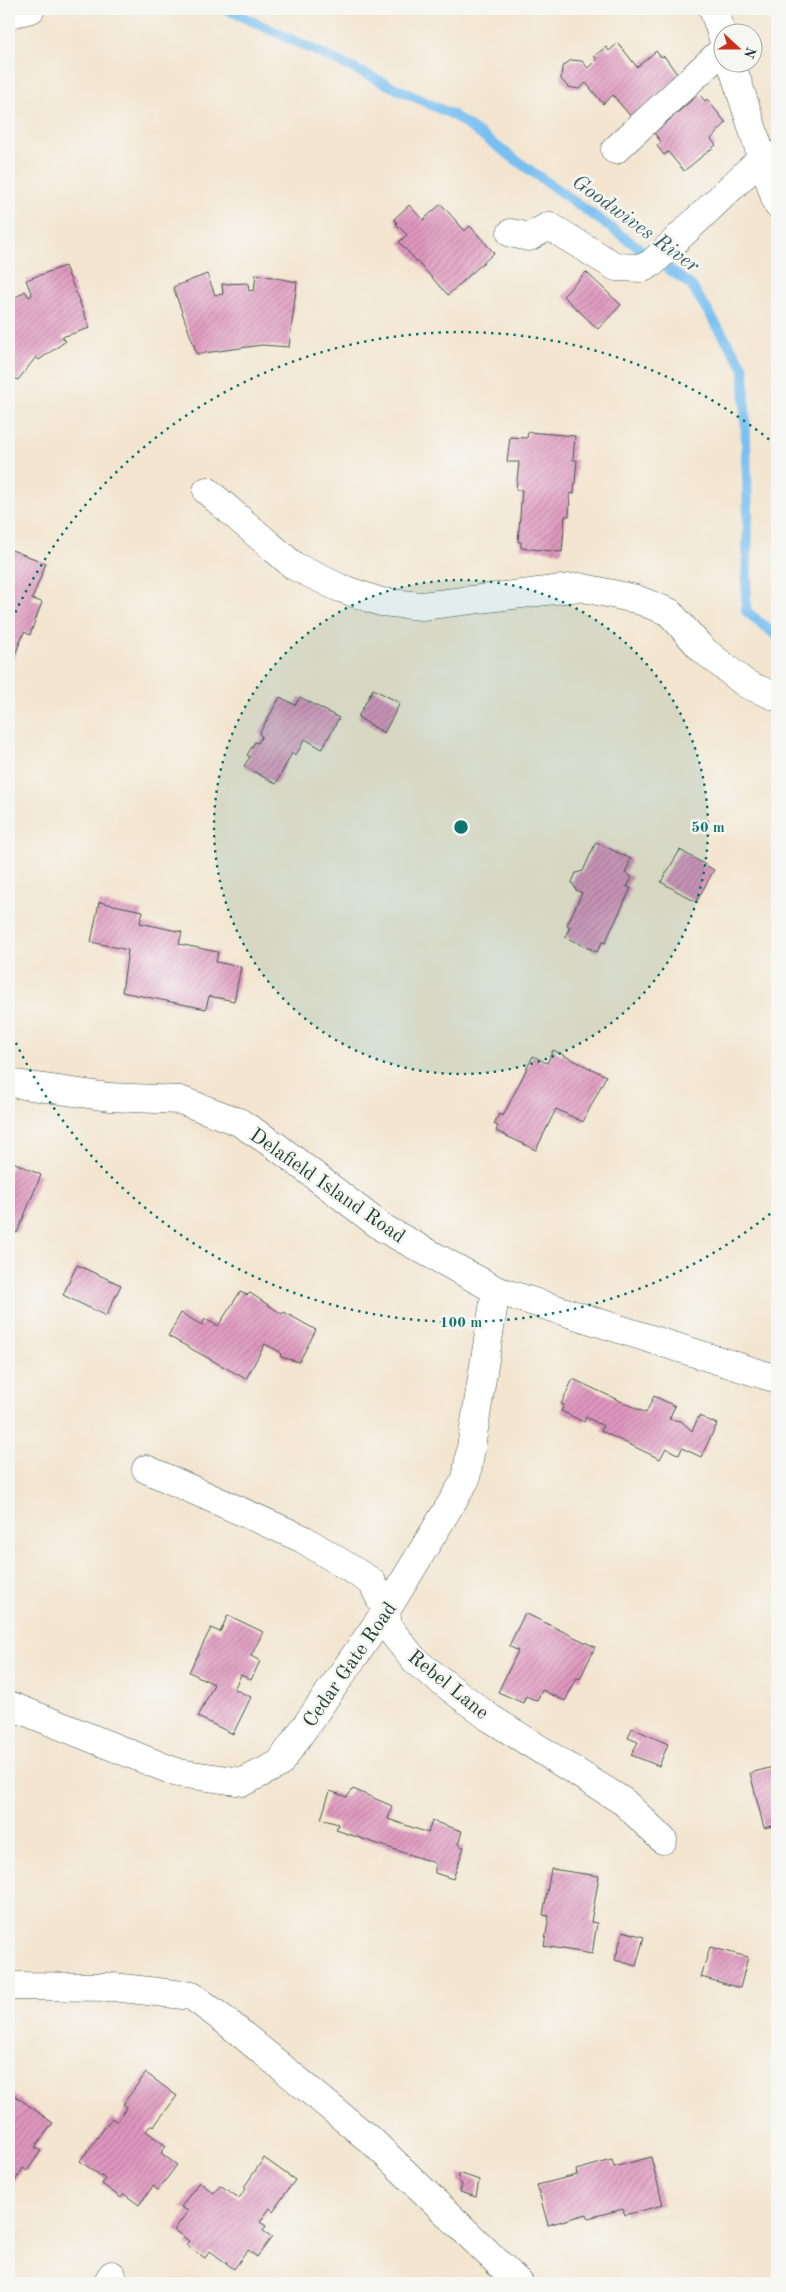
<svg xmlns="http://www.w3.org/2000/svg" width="786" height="2292" viewBox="0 0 786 2292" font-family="'Old Standard TT',serif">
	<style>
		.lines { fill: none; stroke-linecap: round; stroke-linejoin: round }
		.stream { stroke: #79c0f1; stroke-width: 10 }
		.building { fill: url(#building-hatch) }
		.minor-casing { stroke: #3f564b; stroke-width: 29 }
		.minor { stroke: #fff; stroke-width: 28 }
		.ring { fill: none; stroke: #0f766e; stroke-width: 2.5; stroke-dasharray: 2.5 5 }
		.labels { text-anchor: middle; stroke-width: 5; stroke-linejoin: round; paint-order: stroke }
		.street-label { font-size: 20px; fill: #1f3d34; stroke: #f6f6f2 }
		.water-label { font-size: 21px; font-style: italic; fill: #365e63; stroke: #f6f6f2 }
		.centre { fill: #0f766e; stroke: #f6f6f2; stroke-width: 2.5 }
		.ring-label { font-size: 15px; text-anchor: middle; font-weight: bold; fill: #0f766e; stroke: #f6f6f2; stroke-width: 5; stroke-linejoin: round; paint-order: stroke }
	</style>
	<defs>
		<pattern id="building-hatch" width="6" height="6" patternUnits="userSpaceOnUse" patternTransform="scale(1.25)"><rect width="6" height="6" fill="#e097bf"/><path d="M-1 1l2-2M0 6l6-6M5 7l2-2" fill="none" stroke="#b57c9c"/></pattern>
	</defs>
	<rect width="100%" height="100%" fill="#f6f6f2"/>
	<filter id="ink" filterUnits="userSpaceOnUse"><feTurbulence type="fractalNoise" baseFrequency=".02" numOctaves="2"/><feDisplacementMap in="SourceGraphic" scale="10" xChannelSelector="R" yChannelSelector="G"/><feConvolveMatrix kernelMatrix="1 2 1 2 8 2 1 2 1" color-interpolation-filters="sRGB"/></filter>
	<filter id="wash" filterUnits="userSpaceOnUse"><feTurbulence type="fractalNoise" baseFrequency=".0096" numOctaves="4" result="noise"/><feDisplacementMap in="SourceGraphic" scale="20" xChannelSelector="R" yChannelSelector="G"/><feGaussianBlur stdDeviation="1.12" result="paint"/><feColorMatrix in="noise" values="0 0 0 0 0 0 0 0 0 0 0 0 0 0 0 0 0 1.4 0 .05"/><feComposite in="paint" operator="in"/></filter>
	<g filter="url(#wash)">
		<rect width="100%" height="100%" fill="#f3e5cf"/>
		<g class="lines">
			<path class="stream" d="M226,9L453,115L691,285L744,368L748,515L746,611L777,636"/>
		</g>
		<g id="blocks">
			<path class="building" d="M618,43L637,67L656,51L660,56L665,57L679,77L631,117L613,95L603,104L586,83L579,89L568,87L561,79L562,67L571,60L582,61L588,68L597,59L594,56L606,47L609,51Z
				M699,94L705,101L707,99L726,123L711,139L716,145L684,171L668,152L664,155L657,146L661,142L654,133Z
				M441,204L465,231L470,226L494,253L448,295L399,242L407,235L396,224L397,223L394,219L409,205L423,220Z
				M65,266L90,328L62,337L66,341L39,360L36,357L18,380L9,374V302L25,291L29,297L32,295L26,280Z
				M586,272L621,305L598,329L563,296Z
				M207,274L215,295L223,294L222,284L248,283L249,291L254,290L256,274L297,282L289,347L262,345L197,354L173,287Z
				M528,432L575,436L573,460H577L574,494L570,493L569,516H565L562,552L521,548V542H518L522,490H516L519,462H507L510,437L527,438Z
				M9,549L46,563L32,599L42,602L30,635L24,632L9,670Z
				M373,689L400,703L384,733L358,717Z
				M280,697L295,705L300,697L339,718L322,749L305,739L296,755L292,753L276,784L244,766L250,757L247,755L255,742L258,743L262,736L259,734Z
				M596,842L631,859L625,873L632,877L627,887L631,888L605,943L602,942L597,952L565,937L570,927L567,925L582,893L576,890L572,882L576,873L583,871Z
				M680,850L714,870L696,902L661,882Z
				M99,902L143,911L140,923L182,932L179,944L218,952L216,962L241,967L234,1001L209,996L206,1009L122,992L128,950L91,942Z
				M553,1050L606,1076L583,1122L556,1109L536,1150L496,1131L498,1126L494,1124L499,1114L503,1116L533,1056L547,1063Z
				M13,1162L41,1175L17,1233L9,1229V1171Z
				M77,1265L121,1285L106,1316L63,1295Z
				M240,1292L247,1295L250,1293L282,1314L284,1312L316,1330L299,1362L281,1357L280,1352L265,1344L246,1379L168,1336L181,1313L202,1325L205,1319L218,1326Z
				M573,1379L646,1413L654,1396L675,1406L669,1419L681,1421L692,1431L699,1416L717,1424L701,1457L682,1448L679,1455L666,1448L660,1459L601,1431L603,1426L586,1417L584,1422L561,1411L564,1405L561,1404Z
				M525,1613L595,1647L580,1679L577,1678L565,1701L542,1690L537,1701L526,1696L523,1703L498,1692L518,1651L509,1646Z
				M228,1615L263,1632L251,1656L260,1661L251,1680L241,1675L234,1689L251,1697L233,1734L198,1717L214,1684L189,1672L211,1628L220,1632Z
				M632,1728L668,1744L659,1766L631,1755L638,1742L628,1738Z
				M777,1766V1844L772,1826L764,1828L750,1773Z
				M353,1789L392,1806L388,1819L428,1833L432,1821L462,1831L458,1845L464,1847L453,1879L435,1873V1863L336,1830L338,1824L321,1819L330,1791L347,1797Z
				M551,1869L599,1876L591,1922L597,1923L592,1954L544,1946L549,1916L543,1915Z
				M623,1931L644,1937L636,1966L615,1960Z
				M710,1947L748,1957L740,1988L701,1977Z
				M146,2073L177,2096L154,2126L152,2124L146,2131L166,2146L161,2153L177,2165L158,2190L153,2186L139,2205L124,2194L121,2198L102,2184L105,2179L80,2161L112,2118L117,2122L127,2107L123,2104Z
				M10,2092L53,2123L35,2147L41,2151L27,2171L23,2168L13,2184L9,2181Z
				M651,2157L663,2205L625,2215L623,2209L588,2218L587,2214L548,2225L537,2185L577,2175L576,2170L612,2160L614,2167Z
				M264,2158L295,2180L273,2211L270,2208L260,2222L266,2226L263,2231L272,2237L257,2257L248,2250L234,2269L210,2251L205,2258L186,2245L189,2241L174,2230L188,2211L181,2207L199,2182L214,2193L220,2185L239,2198L246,2189L244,2187Z
				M459,2173L479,2180L476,2197L460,2192L462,2184L459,2183Z"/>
		</g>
	</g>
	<g filter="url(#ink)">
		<use href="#blocks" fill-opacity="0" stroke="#3f564b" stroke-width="1"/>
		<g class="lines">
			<defs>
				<path id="minor" d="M713,9L724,41
					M9,14L31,9
					M731,62L777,204
					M615,150L724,49
					M511,233L529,237L549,226L616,267L643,268L652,263L762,158
					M207,491L294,566L340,588L381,602L422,606L579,587L636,599L669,612L702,649L746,684L777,697
					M9,1083L109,1097L180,1100L239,1122L276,1146L383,1228L496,1290L777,1379
					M146,1469L303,1539L372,1582L386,1611L388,1627L415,1661L490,1718L624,1802L663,1840
					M9,1705L178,1773L243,1782L279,1764L386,1611L466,1479L496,1290
					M9,1986L113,1987L192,1996L227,2022L375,2144L519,2283
					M107,2283L112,2275"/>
			</defs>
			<use href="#minor" class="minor-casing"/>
			<use href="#minor" class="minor"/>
		</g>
	</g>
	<circle cx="461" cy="827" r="247" fill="#0f766e" fill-opacity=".12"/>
	<g class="ring">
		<circle cx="461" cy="827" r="247"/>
		<path d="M776 1209A495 495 0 0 1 9 1028M9 626A495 495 0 0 1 776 445"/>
	</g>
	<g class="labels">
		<g class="street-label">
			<text transform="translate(328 1185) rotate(35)" y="7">Delafield Island Road</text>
			<text transform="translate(349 1664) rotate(-55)" y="7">Cedar Gate Road</text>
			<text transform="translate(449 1684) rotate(39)" y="7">Rebel Lane</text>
		</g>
		<g class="water-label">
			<text transform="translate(636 223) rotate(36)" y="7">Goodwives River</text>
		</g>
	</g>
	<circle cx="461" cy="827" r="8" class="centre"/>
	<g class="ring-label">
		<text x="708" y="832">50 m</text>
		<text x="461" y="1327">100 m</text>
	</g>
	<rect width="786" height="2292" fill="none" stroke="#f6f6f2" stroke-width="30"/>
	<g transform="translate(738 48) rotate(111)"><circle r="24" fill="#f6f6f2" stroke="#a0aca6"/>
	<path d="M0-4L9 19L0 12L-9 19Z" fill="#c8321e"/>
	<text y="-8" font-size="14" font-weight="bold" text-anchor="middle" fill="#1f3d34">N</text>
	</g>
</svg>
